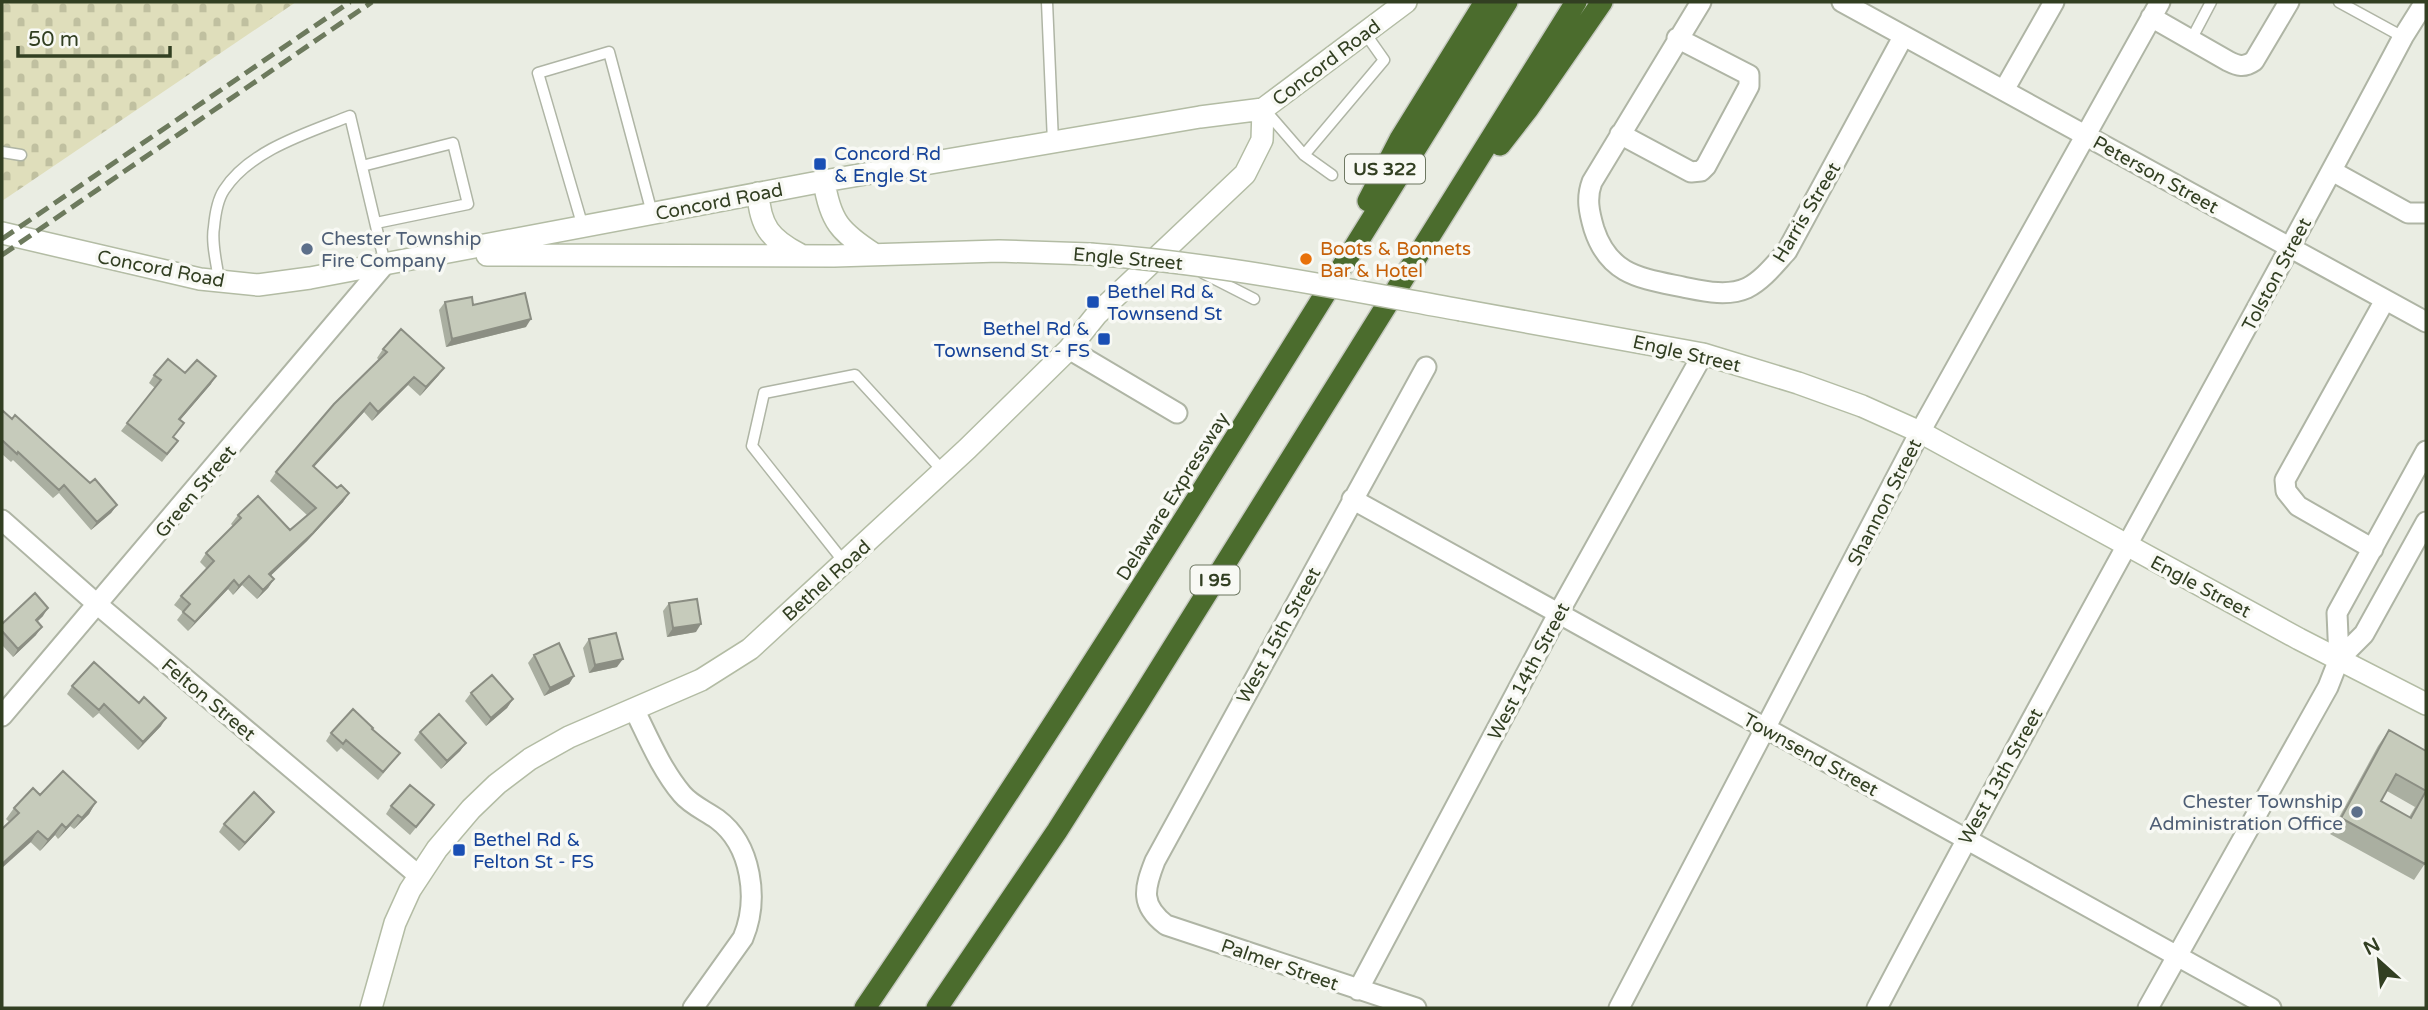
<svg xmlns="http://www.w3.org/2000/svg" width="2428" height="1010" viewBox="0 0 2428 1010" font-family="'Varela Round',sans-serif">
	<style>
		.cemetery { fill: url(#cemetery-stones) }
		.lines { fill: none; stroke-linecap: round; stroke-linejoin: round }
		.lane-casing { stroke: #afb5a5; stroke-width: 13 }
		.street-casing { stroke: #afb5a5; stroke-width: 23 }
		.secondary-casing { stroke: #b3bca4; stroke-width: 24 }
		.highway-casing { stroke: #c6c9c1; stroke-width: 24 }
		.lane { stroke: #fff; stroke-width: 10 }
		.street { stroke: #fff; stroke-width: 19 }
		.secondary { stroke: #fff; stroke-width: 21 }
		.highway { stroke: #4b6c2d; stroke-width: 21 }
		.rail { stroke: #6d7a5d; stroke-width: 5; stroke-dasharray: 14 7; stroke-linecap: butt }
		.secondary-bridge-casing { stroke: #b3bca4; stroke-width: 24; stroke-linecap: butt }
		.secondary-bridge { stroke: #fff; stroke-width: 21 }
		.wall { fill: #aaafa1; fill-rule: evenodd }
		.shaded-wall { fill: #8b8e83 }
		.building { fill: #c6cbbb; stroke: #8b8e83; stroke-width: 2; fill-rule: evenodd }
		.transit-dot { fill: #1a4fb4; stroke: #f8f9f4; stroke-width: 2.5 }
		.service-dot { fill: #5c6f8a; stroke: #f8f9f4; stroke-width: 2.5 }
		.food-dot { fill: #e8710a; stroke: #f8f9f4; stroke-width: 2.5 }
		.labels { text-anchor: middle; stroke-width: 7; stroke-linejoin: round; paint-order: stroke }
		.shield { fill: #f8f9f4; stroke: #6d7761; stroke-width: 2 }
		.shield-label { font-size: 18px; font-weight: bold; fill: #323f22 }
		.street-label { font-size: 19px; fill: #323f22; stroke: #f8f9f4 }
		.transit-label { font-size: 19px; fill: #164399; stroke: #f8f9f4; text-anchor: start }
		.service-label { font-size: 19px; fill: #4e5e75; stroke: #f8f9f4; text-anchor: start }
		.food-label { font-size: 19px; fill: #c56008; stroke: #f8f9f4; text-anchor: start }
	</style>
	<defs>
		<pattern id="cemetery-stones" width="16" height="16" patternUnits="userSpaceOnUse" patternTransform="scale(1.75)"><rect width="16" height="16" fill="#dfdebb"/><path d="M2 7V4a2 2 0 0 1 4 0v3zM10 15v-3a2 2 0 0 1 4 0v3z" fill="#c0c0a0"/></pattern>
	</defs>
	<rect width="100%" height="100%" fill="#eaede3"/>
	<path class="cemetery" d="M2,2H296L2,201Z"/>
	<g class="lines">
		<defs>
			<path id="lane" d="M1047,2L1053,142
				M2339,2L2403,37
				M2191,40L2211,2
				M1265,110L1304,155L1332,175
				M2,152L21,155
				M1304,155L1384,60L1365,33
				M362,166L453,143L468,204L376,223
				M583,227L538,73L609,52L652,213
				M1203,273L1254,299
				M219,281C217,264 211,243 214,227C215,216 218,199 224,190C250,150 307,133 350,116L385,264
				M844,562L752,446L764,393L855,375L943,471"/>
			<path id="street" d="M1701,2L1592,182C1586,198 1589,212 1594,229C1609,275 1640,278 1683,287C1703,291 1727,297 1747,288C1763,280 1775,264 1787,251L1903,37
				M1842,2L2426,322
				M2151,17L2228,61C2238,66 2244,68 2254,61L2289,2
				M2004,90L2054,2
				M1620,134L1691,172L1701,171L1706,166L1749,86V75L1677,38
				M2332,171L2408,213H2426
				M1069,349L1177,413
				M1352,499L2271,1008
				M2,520L98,605L418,875
				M2373,549L2298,506L2286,491L2285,480L2385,300
				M2339,659L2337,613L2426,451
				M634,709C648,737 661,769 682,794C691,805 706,811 717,819C752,845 759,900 743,938L693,1008
				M2,716L385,264
				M1358,990L1558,614L1703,354
				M1416,1008L1166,925C1140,905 1144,889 1155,861L1426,367
				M1619,1008L1920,432L2160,2
				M1877,1008C2048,682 2231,362 2403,37L2425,2
				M2148,1008L2328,687L2339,659L2364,634L2426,522"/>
			<path id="secondary" d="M824,181C830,221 840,232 874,254
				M758,193C760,226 770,239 799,254
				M2,233L200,279L258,285L310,278L824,181L1200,117L1263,109L1406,2
				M487,255L834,256L999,251L1090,254
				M1461,310L1703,354L1798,383L1862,406L1920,432L2299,639L2426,704
				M371,1008L395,923L410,890L437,849L471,809L497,784L530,759L569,737L701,680L750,649L967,449L1069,349L1097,314L1245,174L1262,140L1263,109"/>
			<path id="highway" d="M1500,145L1528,109L1602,2
				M1368,201L1400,139L1485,2
				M865,1008C1089,679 1296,340 1507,2
				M937,1008L1057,831L1137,705L1576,2"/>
		</defs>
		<use href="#lane" class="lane-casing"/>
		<use href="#street" class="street-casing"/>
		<use href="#secondary" class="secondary-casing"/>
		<use href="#highway" class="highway-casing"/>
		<use href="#lane" class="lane"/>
		<use href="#street" class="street"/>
		<use href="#secondary" class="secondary"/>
		<use href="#highway" class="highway"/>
		<path class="rail" d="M2,239L350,2
			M2,255L372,2"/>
		<defs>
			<path id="secondary-bridge" d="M1090,254C1216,263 1338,288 1461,310"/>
		</defs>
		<use href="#secondary-bridge" class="secondary-bridge-casing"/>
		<use href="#secondary-bridge" class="secondary-bridge"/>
	</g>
	<path class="wall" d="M445,302L473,305L526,327L446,347L439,310Z
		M383,349L444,368L438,376L420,396L408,385L372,421L364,412L314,467L337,488L349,493L343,502L307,541L270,576L274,579L268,588L257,599L242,585L233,595L228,589L188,631L177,620L183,612L174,605L181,596L207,569L200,562L206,553L233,526L231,524L238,515L290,530L307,515L270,481L276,472L379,360L377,358Z
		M185,373L211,384L180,420L173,437L178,441L162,462L121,431L155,388L149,383L154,375Z
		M2,410L12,419L117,505L111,513L91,530L59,493L53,498L13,460L11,462L2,454Z
		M669,603L696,632L667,637L663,611Z
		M43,616L37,622L36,635L13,657L2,645V624Z
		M589,639L617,667L589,673L583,648Z
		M534,655L574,676L569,684L544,696L528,663Z
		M72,686L161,726L138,750L99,713L93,718L67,694Z
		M471,693L513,699L507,708L486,726L465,701Z
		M372,729L400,753L378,780L341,748L337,752L326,741L331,733Z
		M2389,730L2426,751V862L2414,880L2330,834L2378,746ZM2387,791L2415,807L2409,817L2381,801Z
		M420,732L466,743L460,751L441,769L414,740Z
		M40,795L96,802L89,814L74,829L70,826L58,839L55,835L40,851L6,819L14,808Z
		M391,806L428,813L410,835L386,814Z
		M268,820L239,851L219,832L224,824Z"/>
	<path class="shaded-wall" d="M531,319L526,327L446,347L452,339Z
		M444,368L438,376L420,396L426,387Z
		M216,376L211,384L174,427L179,419Z
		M414,377L408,385L372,421L378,412Z
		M370,403L364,412L306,475L313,466Z
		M349,493L343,502L307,541L263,583L269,574Z
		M117,505L111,513L91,530L97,522Z
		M249,576L242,585L233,595L239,586Z
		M274,579L268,588L257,599L263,590Z
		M234,580L228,589L188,631L195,622Z
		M48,608L43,616L30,628L36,620Z
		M701,624L696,632L667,637L673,628Z
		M42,627L36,635L13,657L18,649Z
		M623,659L617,667L589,673L595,665Z
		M574,676L569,684L544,696L550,688Z
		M513,699L507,708L486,726L491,718Z
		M166,718L161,726L138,750L143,742Z
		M466,743L460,751L441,769L447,761Z
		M96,802L89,814L74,829L82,818Z
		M274,812L268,820L239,851L245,843Z
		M78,815L70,826L58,839L66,828Z
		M62,824L55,835L40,851L48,840Z
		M38,831L31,842L2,868V864Z"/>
	<path class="building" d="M525,293L531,319L452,339L445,302L472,297L473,305Z
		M401,329L444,368L426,387L414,377L378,412L370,403L313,466L337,488L341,485L349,493L313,533L269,574L274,579L263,590L249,576L239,586L234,580L195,622L183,612L190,604L181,596L214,561L206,553L241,518L238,515L258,496L290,530L316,508L276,472L334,404L387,352L383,349Z
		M168,359L185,373L197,360L216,376L179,419L184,423L173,437L178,441L167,454L127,423L161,380L154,375Z
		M2,410L12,419L15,415L90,483L95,479L117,505L97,522L64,485L59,490L18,452L17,454L2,440Z
		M35,593L48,608L36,620L42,627L18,649L2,631V624Z
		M697,599L701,624L673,628L669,603Z
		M616,633L623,659L595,665L589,639Z
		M559,643L574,676L550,688L534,655Z
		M94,662L139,703L144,697L166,718L143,742L104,704L99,710L72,686Z
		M492,675L513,699L491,718L471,693Z
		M353,709L373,728L372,729L400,753L383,772L346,740L343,744L331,733Z
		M439,714L466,743L447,761L420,732Z
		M2389,730L2426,751V862L2425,864L2341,818ZM2396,774L2426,791L2411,818L2381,801Z
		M63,771L96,802L82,818L78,815L66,828L62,824L48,840L38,831L2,864V829L19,813L14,808L33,788L40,795Z
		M410,785L434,805L416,827L391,806Z
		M254,792L274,812L245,843L224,824Z"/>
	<g class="transit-dot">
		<rect x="813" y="157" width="14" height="14" rx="3.5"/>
		<rect x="1086" y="295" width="14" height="14" rx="3.5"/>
		<rect x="1097" y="332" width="14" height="14" rx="3.5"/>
		<rect x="452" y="843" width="14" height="14" rx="3.5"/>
	</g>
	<g class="service-dot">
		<circle cx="307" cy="249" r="7"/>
		<circle cx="2357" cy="812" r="7"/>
	</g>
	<circle class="food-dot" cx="1306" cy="259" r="7"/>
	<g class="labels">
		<g class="shield">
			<rect x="1345" y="154.5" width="80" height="29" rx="5"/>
			<rect x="1190.5" y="565.5" width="49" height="29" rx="5"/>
		</g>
		<g class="shield-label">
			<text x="1385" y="175">US 322</text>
			<text x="1215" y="586">I 95</text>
		</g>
		<g class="street-label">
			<text transform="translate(1326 62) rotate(-37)" y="7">Concord Road</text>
			<text transform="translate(2156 174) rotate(29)" y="7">Peterson Street</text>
			<text transform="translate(719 201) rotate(-11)" y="7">Concord Road</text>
			<text transform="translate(1806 212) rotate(-59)" y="7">Harris Street</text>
			<text transform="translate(1128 258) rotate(5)" y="7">Engle Street</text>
			<text transform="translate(161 268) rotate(11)" y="7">Concord Road</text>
			<text transform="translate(2276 274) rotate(-62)" y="7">Tolston Street</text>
			<text transform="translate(1687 353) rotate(13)" y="7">Engle Street</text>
			<text transform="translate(195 491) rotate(-50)" y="7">Green Street</text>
			<text transform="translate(1172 496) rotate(-58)" y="7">Delaware Expressway</text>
			<text transform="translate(1884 502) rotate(-63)" y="7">Shannon Street</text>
			<text transform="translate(826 580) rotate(-42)" y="7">Bethel Road</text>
			<text transform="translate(2201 586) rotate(28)" y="7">Engle Street</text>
			<text transform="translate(1278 635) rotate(-61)" y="7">West 15th Street</text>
			<text transform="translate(1528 671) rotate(-62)" y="7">West 14th Street</text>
			<text transform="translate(209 699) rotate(40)" y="7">Felton Street</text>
			<text transform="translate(1811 754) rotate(29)" y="7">Townsend Street</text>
			<text transform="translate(2000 776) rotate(-61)" y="7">West 13th Street</text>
			<text transform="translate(1280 964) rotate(19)" y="7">Palmer Street</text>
		</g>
		<g class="transit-label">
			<text x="834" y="160">Concord Rd<tspan x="834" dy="22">&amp; Engle St</tspan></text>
			<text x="1107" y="298">Bethel Rd &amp;<tspan x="1107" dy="22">Townsend St</tspan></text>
			<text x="1090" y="335" text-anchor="end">Bethel Rd &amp;<tspan x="1090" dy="22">Townsend St - FS</tspan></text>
			<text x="473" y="846">Bethel Rd &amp;<tspan x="473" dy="22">Felton St - FS</tspan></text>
		</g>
		<g class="service-label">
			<text x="321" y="245">Chester Township<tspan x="321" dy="22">Fire Company</tspan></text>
			<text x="2343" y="808" text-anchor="end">Chester Township<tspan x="2343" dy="22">Administration Office</tspan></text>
		</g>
		<g class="food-label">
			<text x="1320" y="255">Boots &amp; Bonnets<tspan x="1320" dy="22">Bar &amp; Hotel</tspan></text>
		</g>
	</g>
	<rect width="2428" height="1010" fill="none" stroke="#323f22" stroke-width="7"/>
	<g transform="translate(2379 961) rotate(333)" stroke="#f8f9f4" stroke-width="5" paint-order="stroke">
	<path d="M0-5L12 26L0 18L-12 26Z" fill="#323f22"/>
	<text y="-10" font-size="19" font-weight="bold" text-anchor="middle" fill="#323f22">N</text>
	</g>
	<path d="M18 46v10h152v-10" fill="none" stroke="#323f22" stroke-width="3.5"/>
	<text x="28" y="46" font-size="21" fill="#323f22" stroke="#f8f9f4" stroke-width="5" paint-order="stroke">50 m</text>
</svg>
